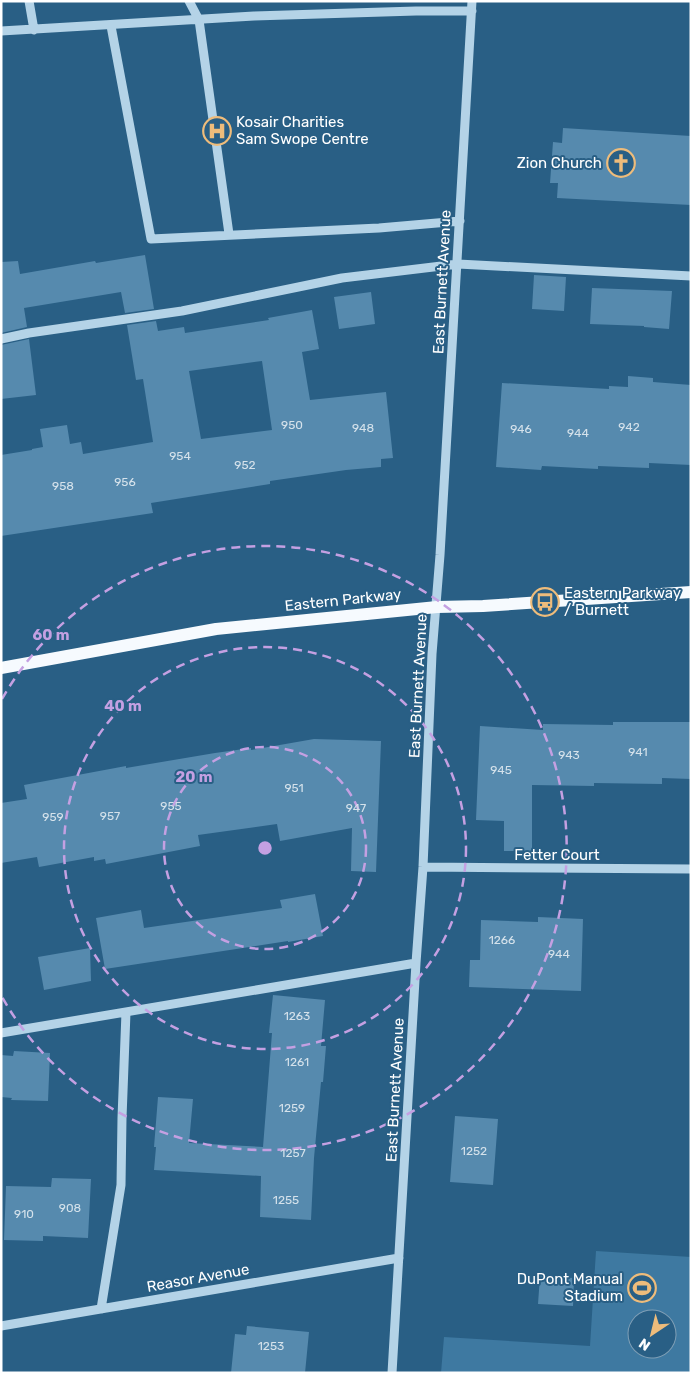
<svg xmlns="http://www.w3.org/2000/svg" width="692" height="1374" viewBox="0 0 692 1374" font-family="Rubik,sans-serif">
	<style>
		.green { fill: #3e79a1; fill-rule: evenodd }
		.building { fill: #568aae; fill-rule: evenodd }
		.lines { fill: none; stroke-linecap: round; stroke-linejoin: round }
		.minor { stroke: #b4d3e7; stroke-width: 9 }
		.major { stroke: #f6fafe; stroke-width: 12 }
		.ring { fill: none; stroke: #c4a0e2; stroke-width: 2.5; stroke-dasharray: 9 6 }
		.labels { text-anchor: middle; stroke-width: 4; stroke-linejoin: round; paint-order: stroke }
		.number-label { font-size: 12px; fill: #d5e2eb }
		.poi-label { font-size: 15px; fill: #fff; stroke: #295f85; text-anchor: start }
		.street-label { font-size: 15px; fill: #fff; stroke: #295f85 }
		.centre { fill: #c4a0e2; stroke: #295f85; stroke-width: 2.5 }
		.ring-label { font-size: 15px; text-anchor: middle; font-weight: bold; fill: #c4a0e2; stroke: #295f85; stroke-width: 4; stroke-linejoin: round; paint-order: stroke }
	</style>
	<rect width="100%" height="100%" fill="#295f85"/>
	<path class="green" d="M596,1251L691,1257V1373H441L444,1337L590,1346ZM637,1319H667V1349H637Z"/>
	<path class="building" d="M563,128L691,136V205L557,198L558,183H550L553,142L562,143Z
		M145,255L154,309L125,313L121,292L24,308L27,327L1,333V262L18,261L20,274L95,261L96,263Z
		M534,275L566,277L564,311L532,309Z
		M592,288L672,291L669,329L644,327V326L590,324Z
		M371,292L375,324L339,329L334,297Z
		M312,310L319,349L302,352L310,400L386,392L393,458L381,459V467L346,470L270,481V484L151,503L153,513L1,536V455L32,450V449L43,447L40,429L67,425L70,444L81,442L83,454L153,442L143,379L136,380L127,325L156,321L158,331L184,327L185,333L269,320L268,318ZM262,361L272,430L201,439L189,371Z
		M29,339L36,395L1,399V345Z
		M628,376L653,378V382L691,385V465L649,463V468L598,466V469L542,466L541,470L496,467L502,383L609,389V386L628,387Z
		M613,722H691V779L662,778V784L594,783V786L532,785V851H504V821L476,820L480,726L543,730V724L613,725Z
		M314,739L381,741L376,872L351,871L352,828L280,841L277,824L198,835L200,846L106,864L105,859L94,861V857L39,867L37,857L1,863V803L27,799L24,785L126,766V768L215,753L251,748V750Z
		M315,894L323,936L288,942V941L105,969L96,918L141,910L144,928L282,908L280,900Z
		M538,917L583,919L581,991L469,987L470,960H480L481,920L538,922Z
		M90,948L91,981L44,990L38,957Z
		M273,995L325,1000L321,1046H326L323,1082H321L314,1158L311,1220L260,1217L261,1176L154,1170L156,1147H154L158,1097L193,1099L189,1143L263,1147L272,1033H269Z
		M14,1051L50,1053L48,1101L11,1100L12,1098L1,1097V1055L13,1056Z
		M455,1116L498,1119L493,1185L450,1182Z
		M52,1178L91,1179L88,1238L43,1236V1241L4,1240L6,1186L51,1187Z
		M540,1276L574,1278L573,1306L538,1304Z
		M247,1326L309,1332L305,1373H231L235,1334L246,1335Z"/>
	<g class="lines">
		<path class="minor" d="M29,1L34,30
			M189,1L199,20L229,234
			M111,26L151,239L379,228L460,221
			M1,31L254,16L416,11H472
			M1,339L29,333L182,311L342,278L458,264L691,276
			M423,867L691,869
			M1,1033L416,963
			M101,1309L121,1185L122,1118L126,1012
			M1,1326L399,1258
			M392,1373L416,963L423,867L432,654L440,555L472,1"/>
		<path class="major" d="M1,668L216,629L437,607L483,606L691,592"/>
	</g>
	<g class="ring">
		<circle cx="265" cy="848" r="101"/>
		<circle cx="265" cy="848" r="201"/>
		<path d="M2 699A302 302 0 1 1 2 997"/>
	</g>
	<defs>
		<symbol id="hospital-ring" viewBox="-11 -11 22 22"><circle r="9.5" fill="#295f85" stroke="#eebc7b" stroke-width="1.5"/><path d="M-5-5h3v3.5h4V-5h3V5h-3V1.5h-4V5h-3Z" fill="#eebc7b"/></symbol>
		<symbol id="church-ring" viewBox="-11 -11 22 22"><circle r="9.5" fill="#295f85" stroke="#eebc7b" stroke-width="1.5"/><path d="M-1.2-6h2.4v3.5h3.3v2.4h-3.3V6h-2.4V-.1h-3.3v-2.4h3.3Z" fill="#eebc7b"/></symbol>
		<symbol id="bus-ring" viewBox="-11 -11 22 22"><circle r="9.5" fill="#295f85" stroke="#eebc7b" stroke-width="1.5"/><path d="M-5-6H5V4H4V6H2V4H-2V6H-4V4H-5ZM-3.5-4V0h7V-4ZM-3.5 1.2v1.5H-2V1.2ZM2 1.2v1.5H3.5V1.2Z" fill="#eebc7b"/></symbol>
		<symbol id="stadium-ring" viewBox="-11 -11 22 22"><circle r="9.5" fill="#295f85" stroke="#eebc7b" stroke-width="1.5"/><path d="M0-5a6.5 5 0 1 0 0 10a6.5 5 0 1 0 0-10ZM-3.5-1.8h7v3.6h-7Z" fill="#eebc7b"/></symbol>
	</defs>
	<g fill-rule="evenodd">
		<use href="#hospital-ring" x="201" y="115" width="32" height="32"/>
		<use href="#church-ring" x="605" y="147" width="32" height="32"/>
		<use href="#bus-ring" x="529" y="586" width="32" height="32"/>
		<use href="#stadium-ring" x="626" y="1272" width="32" height="32"/>
	</g>
	<g class="labels">
		<g class="number-label">
			<text x="292" y="429">950</text>
			<text x="629" y="431">942</text>
			<text x="363" y="432">948</text>
			<text x="521" y="433">946</text>
			<text x="578" y="437">944</text>
			<text x="180" y="460">954</text>
			<text x="245" y="469">952</text>
			<text x="125" y="486">956</text>
			<text x="63" y="490">958</text>
			<text x="638" y="756">941</text>
			<text x="569" y="759">943</text>
			<text x="501" y="774">945</text>
			<text x="294" y="792">951</text>
			<text x="171" y="810">955</text>
			<text x="356" y="812">947</text>
			<text x="110" y="820">957</text>
			<text x="53" y="821">959</text>
			<text x="502" y="944">1266</text>
			<text x="559" y="958">944</text>
			<text x="297" y="1020">1263</text>
			<text x="297" y="1066">1261</text>
			<text x="292" y="1112">1259</text>
			<text x="474" y="1155">1252</text>
			<text x="293" y="1157">1257</text>
			<text x="286" y="1204">1255</text>
			<text x="70" y="1212">908</text>
			<text x="24" y="1218">910</text>
			<text x="271" y="1350">1253</text>
		</g>
		<g class="poi-label">
			<text x="236" y="127">Kosair Charities<tspan x="236" dy="17">Sam Swope Centre</tspan></text>
			<text x="602" y="168" text-anchor="end">Zion Church</text>
			<text x="564" y="598">Eastern Parkway<tspan x="564" dy="17">/ Burnett</tspan></text>
			<text x="623" y="1284" text-anchor="end">DuPont Manual<tspan x="623" dy="17">Stadium</tspan></text>
		</g>
		<g class="street-label">
			<text transform="translate(442 282) rotate(-87)" y="5">East Burnett Avenue</text>
			<text transform="translate(343 600) rotate(-6)" y="5">Eastern Parkway</text>
			<text transform="translate(418 686) rotate(-87)" y="5">East Burnett Avenue</text>
			<text x="557" y="860">Fetter Court</text>
			<text transform="translate(395 1090) rotate(-87)" y="5">East Burnett Avenue</text>
			<text transform="translate(198 1278) rotate(-10)" y="5">Reasor Avenue</text>
		</g>
	</g>
	<circle cx="265" cy="848" r="8" class="centre"/>
	<g class="ring-label">
		<text x="51" y="640">60 m</text>
		<text x="123" y="711">40 m</text>
		<text x="194" y="782">20 m</text>
	</g>
	<rect width="692" height="1374" fill="none" stroke="#ffffff" stroke-width="5"/>
	<g transform="translate(652 1334) rotate(215)"><circle r="24" fill="#295f85" stroke="#7f9fb6"/>
	<path d="M0-4L9 19L0 12L-9 19Z" fill="#eebc7b"/>
	<text y="-8" font-size="14" font-weight="bold" text-anchor="middle" fill="#ffffff">N</text>
	</g>
</svg>
